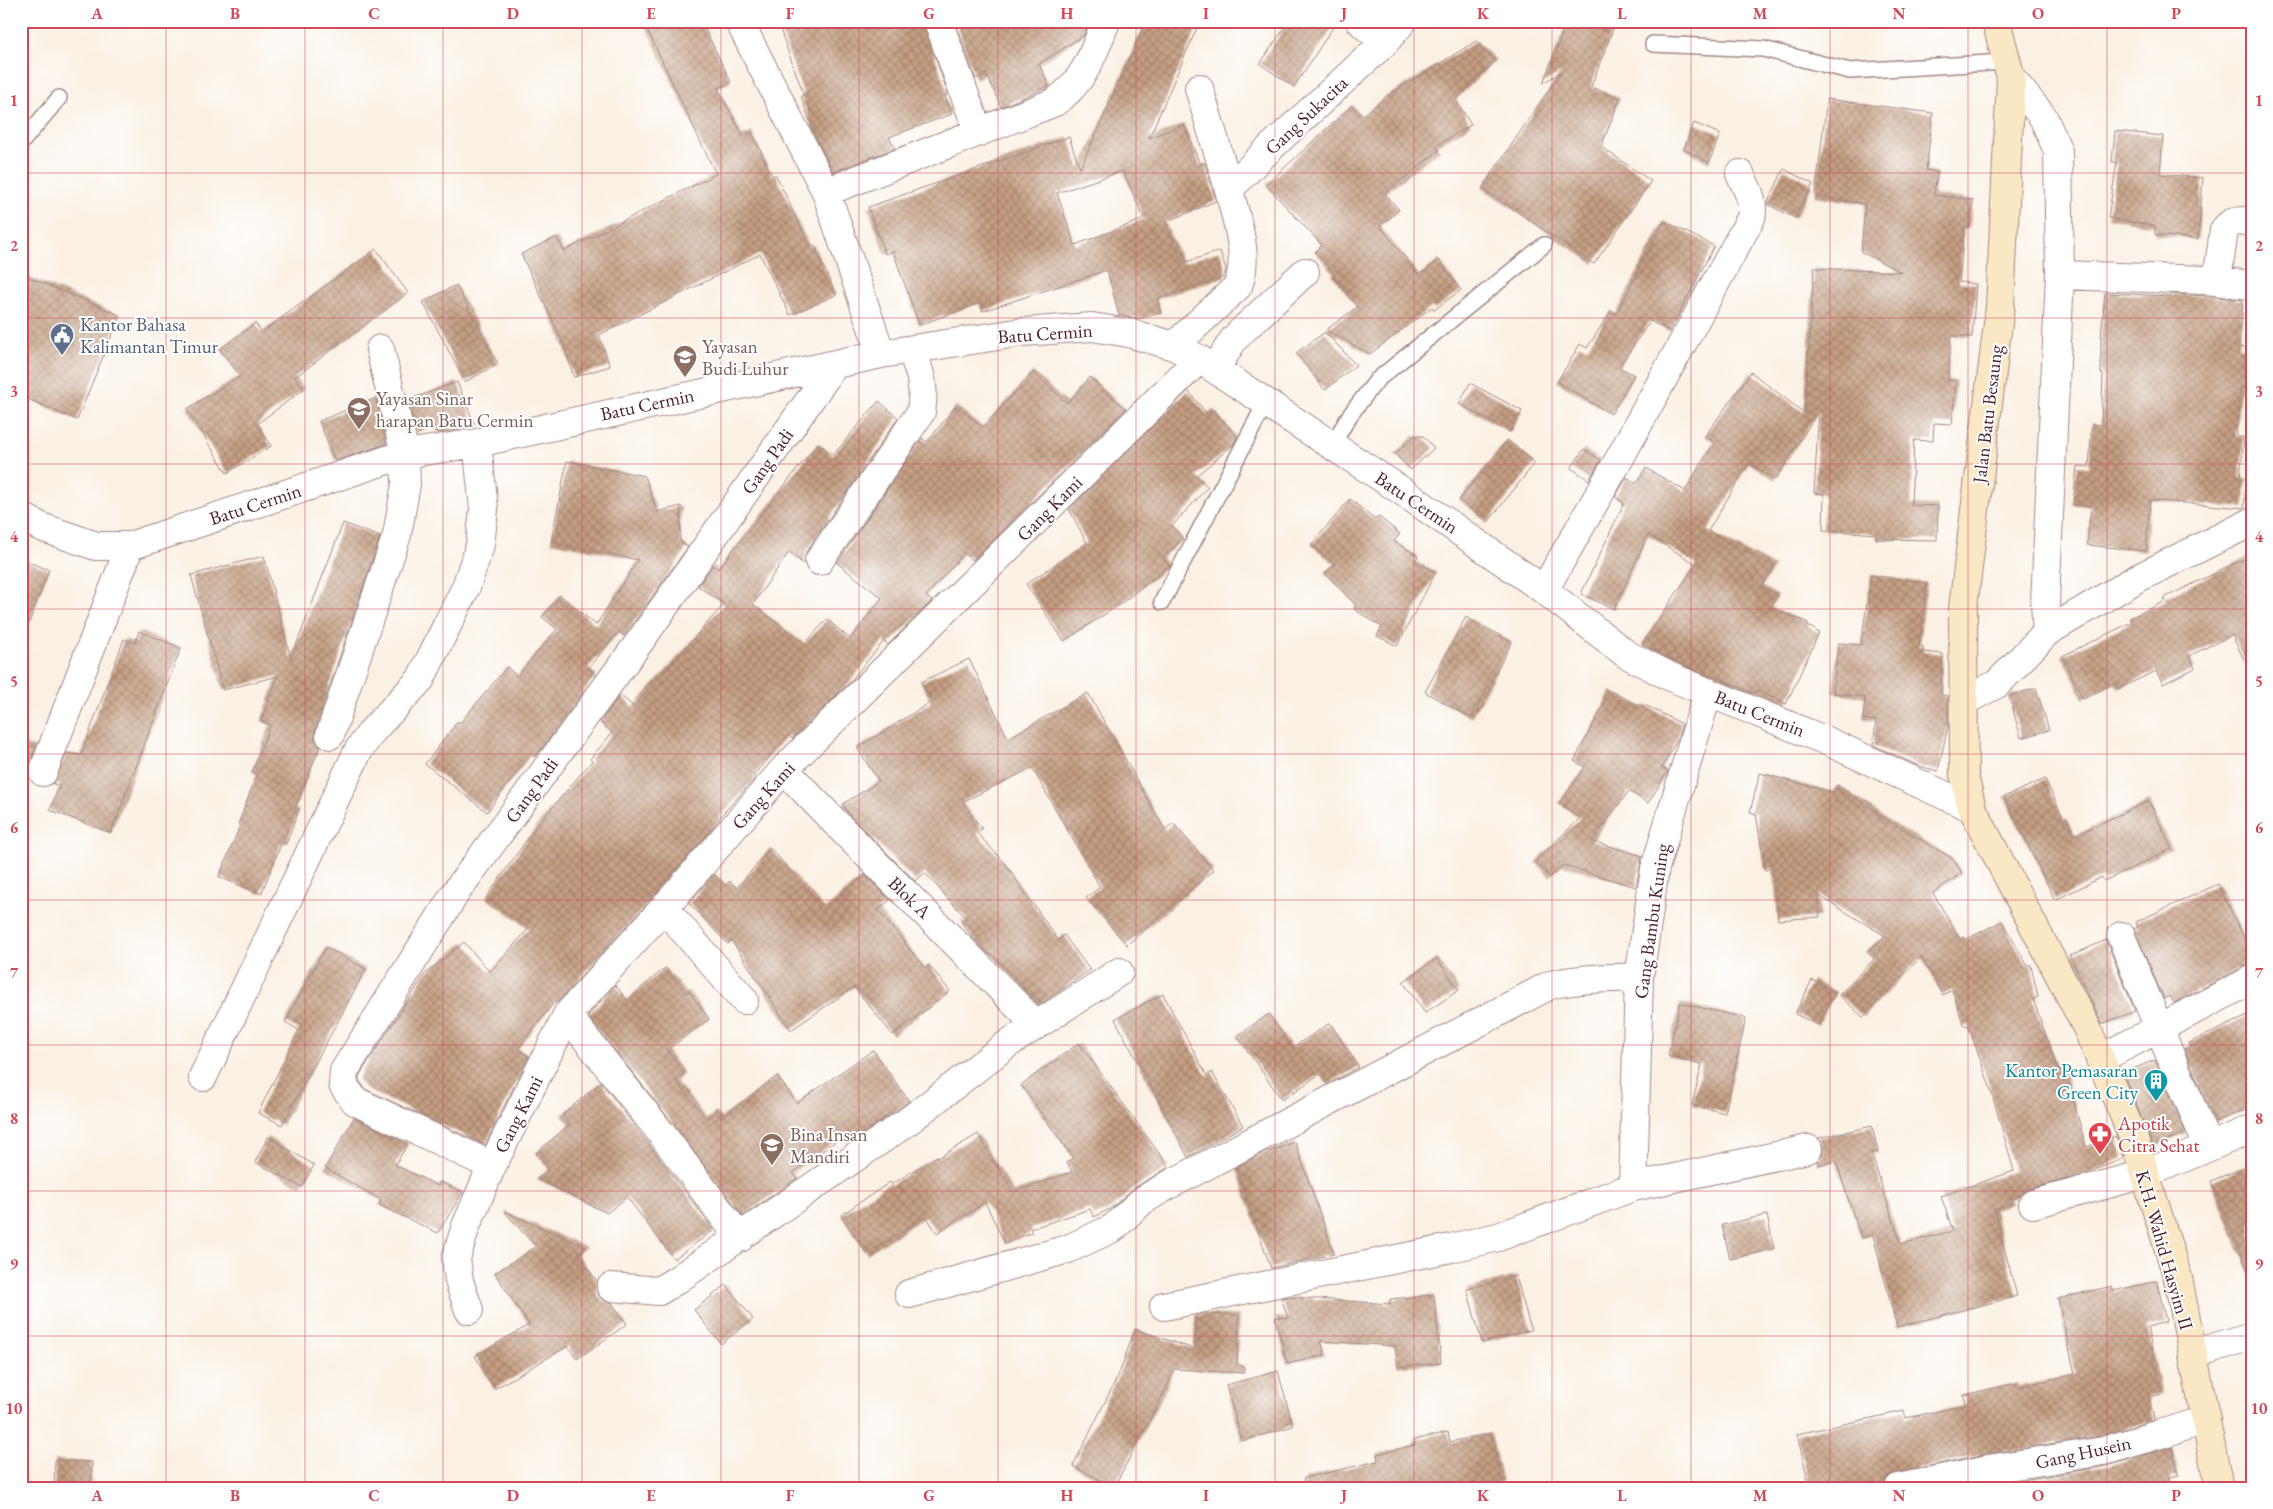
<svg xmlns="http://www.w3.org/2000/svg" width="2273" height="1509" viewBox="0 0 2273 1509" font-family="'EB Garamond',serif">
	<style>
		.building { fill: url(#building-cross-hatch); fill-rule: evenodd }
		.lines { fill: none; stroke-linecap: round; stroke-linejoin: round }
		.lane-casing { stroke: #a28887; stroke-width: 18 }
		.street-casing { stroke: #a28887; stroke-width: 30 }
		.secondary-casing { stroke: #a28887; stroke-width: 30 }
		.lane { stroke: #fff; stroke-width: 15 }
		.street { stroke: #fff; stroke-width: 28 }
		.secondary { stroke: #fae7c3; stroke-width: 28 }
		.grid { fill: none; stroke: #d1495b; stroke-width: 1; stroke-opacity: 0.55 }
		.labels { text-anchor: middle; stroke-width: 4; stroke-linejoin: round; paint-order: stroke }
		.street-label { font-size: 19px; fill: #4a1f2b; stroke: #fff }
		.service-label { font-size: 19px; fill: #4e5e75; stroke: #fff; text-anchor: start }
		.education-label { font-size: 19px; fill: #785e54; stroke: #fff; text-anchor: start }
		.culture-label { font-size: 19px; fill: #0d838f; stroke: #fff; text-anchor: end }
		.health-label { font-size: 19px; fill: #be3a42; stroke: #fff; text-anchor: start }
		.neatline { fill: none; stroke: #d1495b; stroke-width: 2 }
		.grid-label { font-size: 16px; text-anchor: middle; font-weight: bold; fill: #d1495b }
	</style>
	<defs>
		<pattern id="building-cross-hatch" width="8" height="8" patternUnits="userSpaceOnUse" patternTransform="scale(1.25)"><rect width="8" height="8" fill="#c59f82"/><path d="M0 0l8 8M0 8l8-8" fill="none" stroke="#a2816b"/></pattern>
	</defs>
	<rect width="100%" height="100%" fill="#fff"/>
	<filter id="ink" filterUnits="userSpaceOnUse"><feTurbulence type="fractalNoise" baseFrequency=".02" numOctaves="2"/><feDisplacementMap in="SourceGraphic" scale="10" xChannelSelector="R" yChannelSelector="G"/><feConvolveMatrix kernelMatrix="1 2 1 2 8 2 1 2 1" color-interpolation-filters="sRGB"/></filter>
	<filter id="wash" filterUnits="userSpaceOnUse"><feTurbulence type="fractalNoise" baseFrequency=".0096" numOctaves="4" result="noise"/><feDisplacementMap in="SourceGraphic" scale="20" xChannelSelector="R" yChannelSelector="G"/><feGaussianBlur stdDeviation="1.12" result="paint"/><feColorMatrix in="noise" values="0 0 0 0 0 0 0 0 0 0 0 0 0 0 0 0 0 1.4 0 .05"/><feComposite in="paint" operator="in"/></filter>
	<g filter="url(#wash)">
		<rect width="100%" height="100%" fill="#faf0e3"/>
		<g id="blocks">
			<path class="building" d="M643,21H701L731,82L718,88L743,136L752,132L772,176L776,175L810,247L814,245L836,295L790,315L760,254L599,335L610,366L574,377L562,340L521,254L557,237L564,251L716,174Z
				M777,21H923L948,94L945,96L952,114L889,137L895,148L833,172L814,133L801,96L804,95Z
				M955,21H1089L1084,35L1039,64L1049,86L1001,107L986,73L976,79Z
				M1146,21H1200L1149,138L1184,124L1200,165L1205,163L1216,201L1165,222L1183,263L1220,251L1226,269L1224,277L1157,299L1161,313L1138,319L1119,315L1107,270L983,311L980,303L919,325L893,251L885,254L868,207L1069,137L1080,169ZM1123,171L1144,219L1075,245L1057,193Z
				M1289,21H1337L1294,87L1260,64Z
				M1567,21H1616L1591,87L1620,98L1601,147L1651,181L1594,264L1482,188L1561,72L1543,83Z
				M1476,41L1496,60L1456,100L1471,125L1436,146L1440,150L1385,193L1399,210L1380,226L1419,275L1439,260L1461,290L1434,310L1432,307L1370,354L1326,330L1357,307L1332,275L1334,273L1315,252L1322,245L1266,185L1352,105L1362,116L1387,96Z
				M1827,99L1933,113L1926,170L1937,172L1934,195L1973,200L1969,228H1964L1959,282L1976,284L1972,337L1951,336L1948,380L1956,381L1952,424L1934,423L1933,441L1914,440L1911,505L1938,506L1937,540L1876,539L1877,534L1823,530L1824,494L1814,493L1819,410L1775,480L1749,463L1708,531L1775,567L1762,586L1778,596L1771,607L1808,623L1807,625L1819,633L1786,704L1757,690L1755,694L1714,676L1712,677L1678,663L1642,644L1696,564L1648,535L1614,609L1581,594L1624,503L1615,497L1627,477L1636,484L1646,468L1685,491L1714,442L1705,436L1751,372L1804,413L1814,268L1901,272L1861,252L1865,204L1815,196Z
				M1694,123L1720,134L1709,163L1684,149Z
				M2115,131L2163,136L2160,174L2203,178L2198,239L2155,235V226L2108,218L2117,162H2112Z
				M1784,169L1813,184L1795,218L1767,204Z
				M1664,221L1714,246L1670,331L1650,321L1619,367L1634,375L1611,414L1557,382L1580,344L1587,348L1611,311L1616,314Z
				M376,249L408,293L295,377L304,389L257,424L271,446L227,473L187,409L240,376L220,349L255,323L262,332Z
				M21,274L120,315L77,420L21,396Z
				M456,285L498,364L465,382L423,302Z
				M2105,293L2171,296L2172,294L2205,296L2243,300L2239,347L2252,349V389L2240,388L2236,437H2244L2240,478L2246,479L2244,508L2150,500L2146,551L2087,545L2091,506L2073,505L2077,466L2089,467L2092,424L2101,425L2103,374H2101V338Z
				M1325,332L1356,365L1325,390L1296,353Z
				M1033,372L1067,403L1090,377L1126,409L973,560L964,553L926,596L932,601L888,645L884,641L848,684L792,739L788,735L753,776L755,778L718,819L719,820L652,898L557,1003L555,1001L518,1049L529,1056L485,1145L365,1089L359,1080V1076L425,974L464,942L490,972L529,928L486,898L537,825L592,761L590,759L612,733L600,722L620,695L634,707L724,604L698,586L713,565L718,569L818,443L833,455L879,401L898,418L806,552L804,564L789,552L753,604L805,644L827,619L850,639L882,598L837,563L922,438L927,442L956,406L983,427Z
				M457,382L475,425L463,429L437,433L434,426L416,433L408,400Z
				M1470,383L1522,411L1510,432L1459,404Z
				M1188,391L1207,414L1213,409L1237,437L1233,445L1196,476L1208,487L1172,526L1183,539L1162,558L1169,566L1119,605L1064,641L1026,584L1087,543L1069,509Z
				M376,398L386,444L335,461L319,421Z
				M1414,436H1423L1434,448L1411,470L1395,454Z
				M1507,440L1535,463L1488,522L1459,500Z
				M1584,449L1601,460L1589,480L1571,468Z
				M567,461L645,476L657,512L681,506L680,541L688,547L624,636L619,632L588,668L596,675L545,744L534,757L531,754L487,812L425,764L458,721L460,723L507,667L517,676L557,629L542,617L560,595L596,625L638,560L551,542Z
				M1350,499L1375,520L1378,516L1400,534L1394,541L1418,556L1415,561L1436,572L1397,646L1377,636L1382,627L1354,609L1356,605L1325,573L1335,564L1311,545Z
				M343,523L380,537L315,730V739L320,746L295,809L299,810L286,844L282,842L261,894L219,877L240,826L238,825L257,774L252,772L270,725L261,721L278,676L223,690L191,575L264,556L291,659Z
				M2252,555V676L2232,635L2189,656L2195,668L2163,684L2156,671L2118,689L2115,683L2083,699L2062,656L2132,622L2130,618L2166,601L2164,598Z
				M21,559L49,570L24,636H21Z
				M1871,575L1927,583L1919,646H1923V652L1943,654L1941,695L1948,696V726L1938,771L1919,766L1873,745L1876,721L1863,719L1865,697L1833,693L1838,643L1861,645Z
				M1466,617L1512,642L1471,718L1425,692Z
				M139,631L181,648L111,833L50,810L60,785L53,784L67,753L81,755L124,639L135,643Z
				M969,659L1008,738L1088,693L1165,830L1173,823L1214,870L1127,945L1086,898L1100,887L1032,768L962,802L982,829L977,833L1004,862L1058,940L1064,935L1090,970L1039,1005L991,954L990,955L972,937L961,922L967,919L925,873L915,881L850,816L843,804L879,781L857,748L931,702L921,682Z
				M2036,688L2049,730L2021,738L2009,696Z
				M1611,691L1644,708L1645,705L1682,724L1677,740L1662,768L1668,771L1648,803L1629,791L1592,841L1642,856L1636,887L1563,865L1550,877L1535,862L1580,818L1559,803L1585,767L1574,761Z
				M21,744L36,747L28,767V774L30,780L21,778Z
				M1760,773L1833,792L1838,785L1889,821L1952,858L1962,873L1933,893L1960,939L1963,937L1965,940L2002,921L2027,965H2031L2038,997L2033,999L2059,1072L2065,1070L2086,1147L2116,1136L2123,1157L2120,1160L2082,1175L2029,1189L2020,1196L2009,1199L2011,1204L1994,1210L2017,1296L1897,1327L1873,1235L1861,1238L1836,1161L1818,1165L1817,1161L1823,1154V1146L1818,1138L1872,1126L1878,1152L1871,1153L1901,1244L1953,1231L1941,1196L2014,1171L1990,1087L1968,1025L1964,1026L1952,990L1943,995L1921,957L1863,1017L1839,995L1874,959L1867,951L1885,936L1818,895L1820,917L1778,920L1773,868L1765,870L1756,814L1750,812Z
				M2045,779L2064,820L2067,818L2075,835L2149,801L2172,849L2104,881L2102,877L2055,900L2004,797Z
				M770,848L825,909L865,875L890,900L878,910L925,968L929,965L950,991L893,1035L854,987L791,1030L731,940L728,944L689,903L714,874L726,885L730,881L737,888Z
				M2218,884L2252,954V965L2245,966L2174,1003L2170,996L2164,999L2134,929L2138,927L2136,922Z
				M2106,940L2135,1011L2102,1024L2070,956Z
				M326,947L366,969L282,1125L258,1113L299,1030L285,1022Z
				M1437,958L1459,990L1425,1013L1403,982Z
				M665,968L686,993L689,991L709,1019L667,1050L684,1074L676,1081L707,1119L716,1112L721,1118L777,1076L797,1103L873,1050L909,1101L853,1140L848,1132L793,1173L797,1178L743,1216L670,1120L588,1016L615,985L627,1000Z
				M1812,980L1836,992L1818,1025L1795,1014Z
				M1163,994L1207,1076L1212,1072L1243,1126L1188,1157L1115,1019Z
				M1680,1003L1746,1018L1725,1113L1692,1105L1702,1064L1668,1056Z
				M1269,1014L1292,1048L1330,1023L1359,1067L1327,1084L1320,1074L1282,1100L1237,1036Z
				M2252,1014V1107L2215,1122L2184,1049L2191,1046L2189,1043Z
				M1079,1043L1169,1167L1134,1188L1110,1209L1094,1217L1090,1209L1030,1229L1032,1232L1005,1244L985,1202L937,1233L926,1216L867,1254L841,1215L890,1182L892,1184L937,1156L938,1158L978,1134L1013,1192L1072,1172L1067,1162L1073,1158L1021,1085Z
				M2155,1060L2186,1133L2153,1146L2123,1073Z
				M601,1082L714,1230L674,1259L627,1197L607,1213L537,1179L549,1169L536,1153L570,1124L562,1115Z
				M354,1118L408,1144L395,1165L438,1186L440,1182L463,1192L438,1233L379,1205L381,1200L325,1168Z
				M268,1137L314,1165L302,1187L255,1162Z
				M1295,1142L1334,1254L1271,1268L1236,1167L1264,1153Z
				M2252,1164V1278H2251L2211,1181Z
				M504,1211L586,1247L577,1254L597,1281V1294L603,1300L612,1303L627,1324L577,1359L568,1346L494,1389L475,1356L529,1325L495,1273L536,1247Z
				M1767,1215L1774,1249L1730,1259L1722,1225Z
				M1516,1276L1531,1330L1482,1343L1467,1289Z
				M2157,1281L2166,1322L2147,1327L2162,1394L2149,1397L2154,1420L2100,1436L1986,1454L1896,1473L1888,1477L1884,1488H1810L1797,1434L1904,1411L1906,1418L1966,1405L1964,1395L2016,1383L2017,1387L2075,1374L2058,1299L2112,1286L2113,1291Z
				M726,1285L753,1319L721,1344L694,1310Z
				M1434,1295L1441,1363L1398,1367L1395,1346L1321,1341L1325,1355L1287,1364L1275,1317L1288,1318L1281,1298L1289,1297L1390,1304V1299Z
				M1204,1314L1239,1315L1237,1364L1245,1367L1244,1373L1174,1369L1166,1389L1114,1487L1073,1466L1119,1374L1135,1329L1194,1349L1195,1316Z
				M1278,1371L1293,1426L1242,1441L1226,1385Z
				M1448,1432L1450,1442L1491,1433L1502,1482L1478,1488H1305L1304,1478L1378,1461L1377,1454L1415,1445L1414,1440Z
				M2172,1447L2179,1475L2170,1477L2172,1488H1976L2107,1466Z
				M55,1460L92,1462L91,1488H54Z"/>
		</g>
	</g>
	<g filter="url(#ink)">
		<use href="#blocks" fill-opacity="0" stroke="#a28887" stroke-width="1"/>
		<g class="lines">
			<defs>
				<path id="lane" d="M1653,44L1763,49L1850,71L2006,62
					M21,143L59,98
					M1332,445L1350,415L1377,380L1544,245
					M1162,602L1266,402"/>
				<path id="street" d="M739,21L826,192L881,354
					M938,21L978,131
					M1360,21L1384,43
					M1199,88L1229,189
					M826,192L1055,102C1085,81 1093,54 1106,21
					M2060,275L2206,280L2252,285
					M2217,281L2224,230C2232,219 2240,221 2252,221
					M1174,346L1238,286C1250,254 1236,221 1229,189L1270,148L1384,43L1403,21
					M1215,369L1234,339L1246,327L1305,272
					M21,516L41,527L96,546H130L405,454L477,443L881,354L1023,332L1092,327L1129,333L1174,346L1199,359L1399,489L1544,590L1626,654L1671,677L1829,742L1972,808
					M819,561L921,412C925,386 921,373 911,350
					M1544,590L1617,463L1751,218C1755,201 1747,189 1740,174
					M2047,632L2136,579L2252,522
					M1964,701L1997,684L2047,632L2045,603L2060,275L2058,151L2043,117L2011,78
					M330,735L397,535L406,484L405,454L380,349
					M784,769C866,857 953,938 1036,1025
					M43,772L130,546
					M664,908L744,1000
					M2121,936L2208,1147
					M567,1015L658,1129L740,1238
					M2100,1059L2252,980
					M203,1077L358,751L373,730L420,680L466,587L480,545L484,509L477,443
					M492,1166L355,1101L343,1085L344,1071L458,889L643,637L835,364
					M1633,1187L1639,978L1655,868L1708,692
					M2033,1204L2145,1174L2252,1129
					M611,1287L659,1291L678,1279L907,1122L1009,1043L1119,972
					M909,1294L1068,1249L1113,1228L1142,1201L1165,1187L1550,985C1580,978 1608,977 1639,978
					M1164,1306L1451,1248L1498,1237L1633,1187L1808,1149
					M469,1310L459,1281L456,1258L466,1226L492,1166L567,1015L664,908L784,769L1199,359
					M2193,1354L2252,1336
					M1899,1488L1989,1469L2104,1451L2206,1420"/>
				<path id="secondary" d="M1996,21L2011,78L2000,307L1963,608L1964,775L1972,808L2086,1026L2134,1139L2178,1278L2219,1488"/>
			</defs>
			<use href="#lane" class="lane-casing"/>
			<use href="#street" class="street-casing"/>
			<use href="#secondary" class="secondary-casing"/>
			<use href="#lane" class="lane"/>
			<use href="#street" class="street"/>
			<use href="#secondary" class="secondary"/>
		</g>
	</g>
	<path class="grid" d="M166,21V1488M305,21V1488M443,21V1488M582,21V1488M721,21V1488M859,21V1488M998,21V1488M1136,21V1488M1275,21V1488M1414,21V1488M1552,21V1488M1691,21V1488M1830,21V1488M1968,21V1488M2107,21V1488M21,173H2252M21,318H2252M21,464H2252M21,609H2252M21,754H2252M21,900H2252M21,1045H2252M21,1191H2252M21,1336H2252"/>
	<defs>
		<symbol id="civic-pin" viewBox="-11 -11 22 30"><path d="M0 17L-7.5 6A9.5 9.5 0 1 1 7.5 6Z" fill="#5c6f8a" stroke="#fff"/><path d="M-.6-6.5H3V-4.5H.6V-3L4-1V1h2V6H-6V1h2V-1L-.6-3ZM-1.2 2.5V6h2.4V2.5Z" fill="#fff"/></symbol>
		<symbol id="school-pin" viewBox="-11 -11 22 30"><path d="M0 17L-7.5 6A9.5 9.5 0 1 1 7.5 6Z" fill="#8d6e63" stroke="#fff"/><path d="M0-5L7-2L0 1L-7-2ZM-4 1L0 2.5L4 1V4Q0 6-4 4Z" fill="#fff"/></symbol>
		<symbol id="building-pin" viewBox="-11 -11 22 30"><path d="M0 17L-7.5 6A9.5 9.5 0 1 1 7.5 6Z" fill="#0f9aa8" stroke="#fff"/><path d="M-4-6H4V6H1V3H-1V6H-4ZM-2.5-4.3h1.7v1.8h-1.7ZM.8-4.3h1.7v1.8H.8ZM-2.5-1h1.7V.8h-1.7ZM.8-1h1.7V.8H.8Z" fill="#fff"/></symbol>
		<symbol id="pharmacy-pin" viewBox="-11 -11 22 30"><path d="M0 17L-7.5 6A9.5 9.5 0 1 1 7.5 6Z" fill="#e0444e" stroke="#fff"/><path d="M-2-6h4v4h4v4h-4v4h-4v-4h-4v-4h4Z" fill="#fff"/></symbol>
	</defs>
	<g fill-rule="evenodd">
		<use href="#civic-pin" x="48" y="321" width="28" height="38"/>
		<use href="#school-pin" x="671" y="343" width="28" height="38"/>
		<use href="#school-pin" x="345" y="395" width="28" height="38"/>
		<use href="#building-pin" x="2142" y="1067" width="28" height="38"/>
		<use href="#pharmacy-pin" x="2086" y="1120" width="28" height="38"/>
		<use href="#school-pin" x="758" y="1131" width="28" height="38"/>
	</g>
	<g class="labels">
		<g class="street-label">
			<text transform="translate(1306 115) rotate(-43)" y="7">Gang Sukacita</text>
			<text transform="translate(1045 333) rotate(-4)" y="7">Batu Cermin</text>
			<text transform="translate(647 404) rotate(-12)" y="7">Batu Cermin</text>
			<text transform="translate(1987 414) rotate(-83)" y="7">Jalan Batu Besaung</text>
			<text transform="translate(767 461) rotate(-55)" y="7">Gang Padi</text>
			<text transform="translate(1417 502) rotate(34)" y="7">Batu Cermin</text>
			<text transform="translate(255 504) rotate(-18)" y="7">Batu Cermin</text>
			<text transform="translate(1049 508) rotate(-45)" y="7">Gang Kami</text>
			<text transform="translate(1760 713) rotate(22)" y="7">Batu Cermin</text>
			<text transform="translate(531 790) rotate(-54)" y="7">Gang Padi</text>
			<text transform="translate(763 795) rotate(-48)" y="7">Gang Kami</text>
			<text transform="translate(910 897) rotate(44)" y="7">Blok A</text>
			<text transform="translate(1651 921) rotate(-82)" y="7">Gang Bambu Kuning</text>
			<text transform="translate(518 1114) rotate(-63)" y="7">Gang Kami</text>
			<text transform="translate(2165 1250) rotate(74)" y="7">K.H. Wahid Hasyim II</text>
			<text transform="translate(2083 1452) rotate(-12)" y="7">Gang Husein</text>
		</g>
		<g class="service-label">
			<text x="80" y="331">Kantor Bahasa<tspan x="80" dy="22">Kalimantan Timur</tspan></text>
		</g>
		<g class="education-label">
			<text x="702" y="353">Yayasan<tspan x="702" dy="22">Budi Luhur</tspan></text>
			<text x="376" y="405">Yayasan Sinar<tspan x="376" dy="22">harapan Batu Cermin</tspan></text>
			<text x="790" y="1141">Bina Insan<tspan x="790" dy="22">Mandiri</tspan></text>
		</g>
		<g class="culture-label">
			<text x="2138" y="1077">Kantor Pemasaran<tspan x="2138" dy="22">Green City</tspan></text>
		</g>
		<g class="health-label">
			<text x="2118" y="1130">Apotik<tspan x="2118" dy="22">Citra Sehat</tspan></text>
		</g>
	</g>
	<rect width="2273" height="1509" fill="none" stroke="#fff" stroke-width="55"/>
	<rect x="28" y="28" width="2218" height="1454" class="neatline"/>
	<g class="grid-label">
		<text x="97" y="19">A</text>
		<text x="235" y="19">B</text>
		<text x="374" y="19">C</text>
		<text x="513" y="19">D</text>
		<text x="651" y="19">E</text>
		<text x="790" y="19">F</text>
		<text x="929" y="19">G</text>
		<text x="1067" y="19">H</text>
		<text x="1206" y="19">I</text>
		<text x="1344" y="19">J</text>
		<text x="1483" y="19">K</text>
		<text x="1622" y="19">L</text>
		<text x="1760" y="19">M</text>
		<text x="1899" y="19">N</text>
		<text x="2038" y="19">O</text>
		<text x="2176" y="19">P</text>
		<text x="14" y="106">1</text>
		<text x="2259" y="106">1</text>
		<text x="14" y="251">2</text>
		<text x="2259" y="251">2</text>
		<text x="14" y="397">3</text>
		<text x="2259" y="397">3</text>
		<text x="14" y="542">4</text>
		<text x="2259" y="542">4</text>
		<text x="14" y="687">5</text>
		<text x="2259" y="687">5</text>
		<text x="14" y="833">6</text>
		<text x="2259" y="833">6</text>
		<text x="14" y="978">7</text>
		<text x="2259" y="978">7</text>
		<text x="14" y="1124">8</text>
		<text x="2259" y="1124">8</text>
		<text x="14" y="1269">9</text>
		<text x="2259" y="1269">9</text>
		<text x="14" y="1414">10</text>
		<text x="2259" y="1414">10</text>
		<text x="97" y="1501">A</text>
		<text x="235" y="1501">B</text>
		<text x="374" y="1501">C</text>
		<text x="513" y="1501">D</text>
		<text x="651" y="1501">E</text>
		<text x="790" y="1501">F</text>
		<text x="929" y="1501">G</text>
		<text x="1067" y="1501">H</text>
		<text x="1206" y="1501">I</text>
		<text x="1344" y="1501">J</text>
		<text x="1483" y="1501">K</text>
		<text x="1622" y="1501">L</text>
		<text x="1760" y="1501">M</text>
		<text x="1899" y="1501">N</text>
		<text x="2038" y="1501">O</text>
		<text x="2176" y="1501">P</text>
	</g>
</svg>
